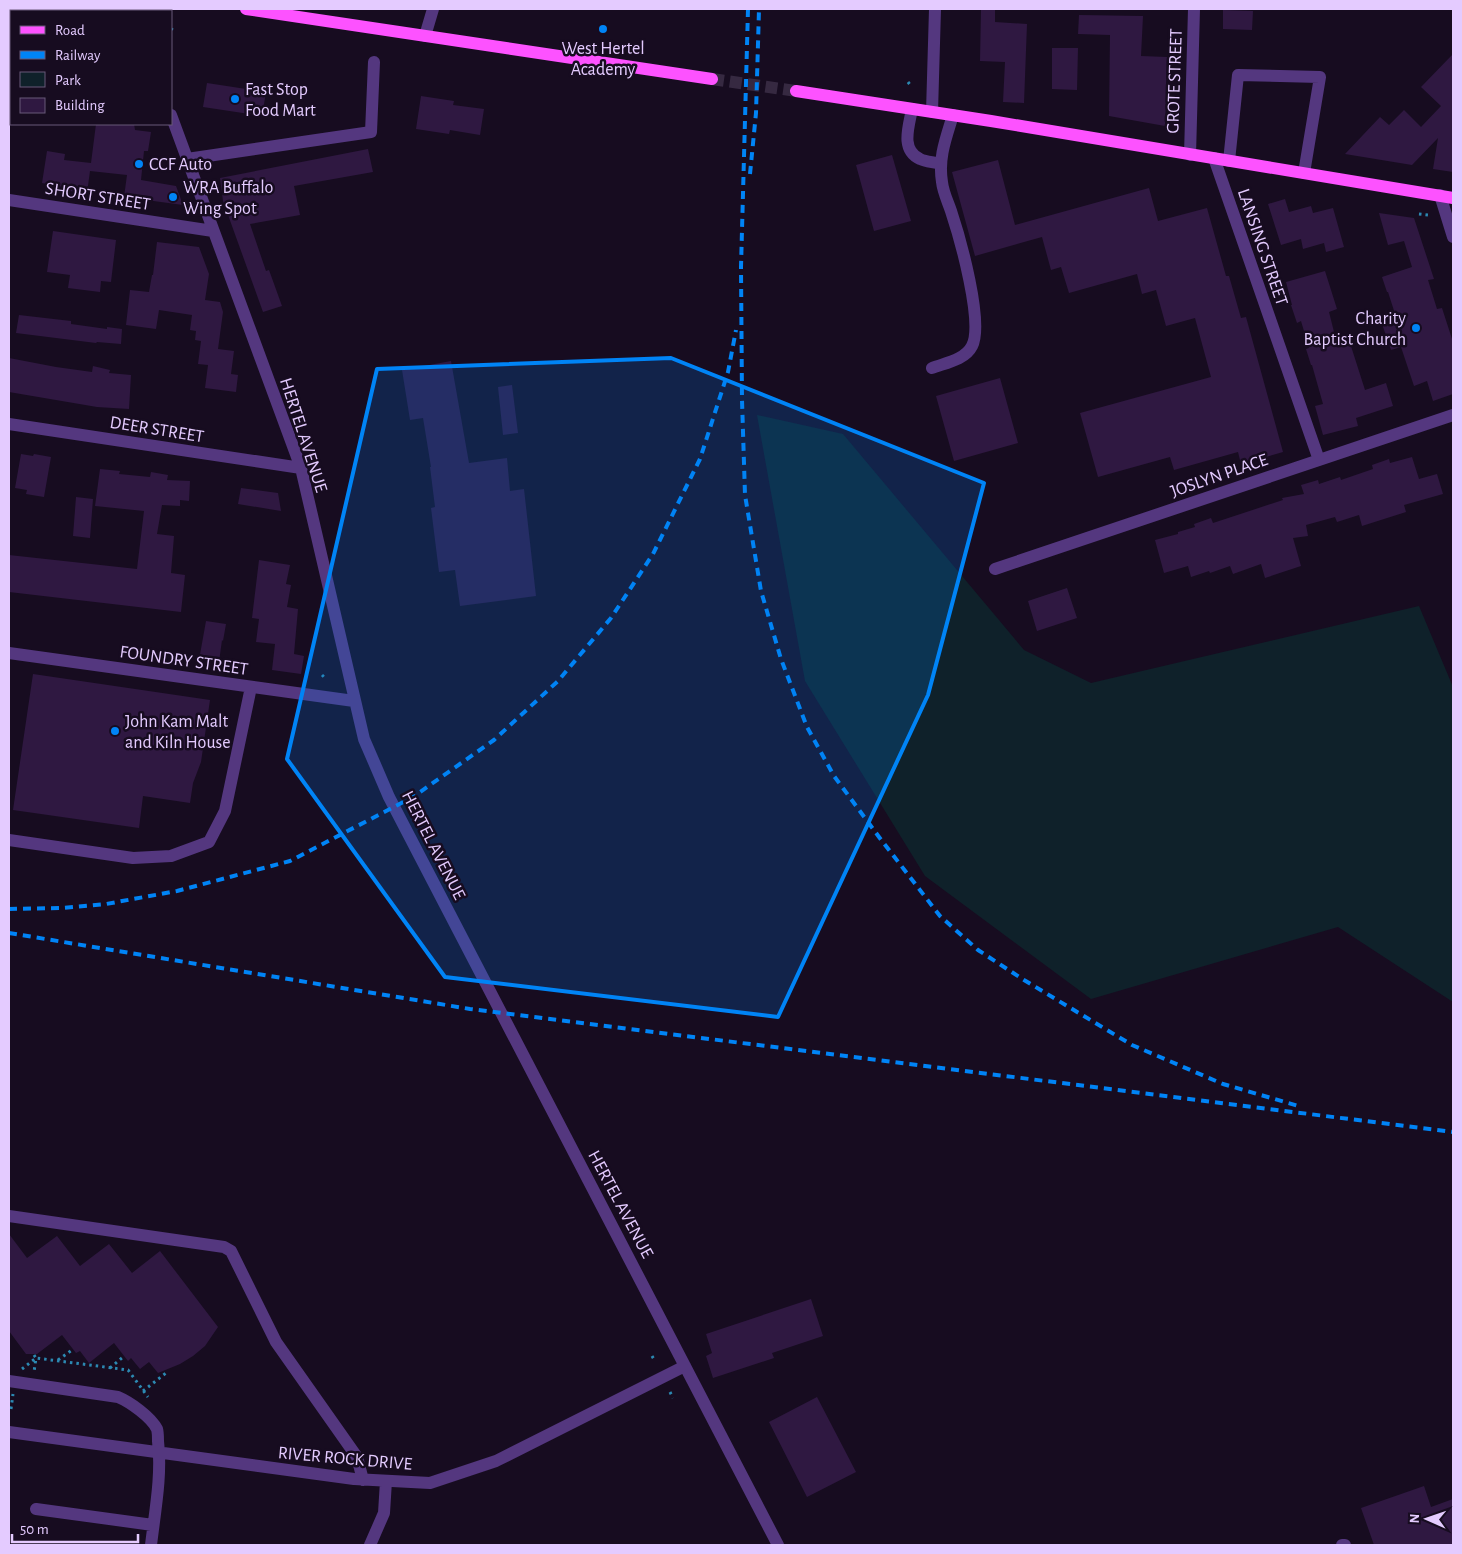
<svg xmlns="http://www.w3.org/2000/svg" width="1462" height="1554" viewBox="0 0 1462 1554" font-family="'Alegreya Sans',sans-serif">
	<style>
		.green { fill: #0f212a }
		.building { fill: #2f1841 }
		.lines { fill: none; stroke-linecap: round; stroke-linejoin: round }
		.major-tunnel { stroke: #362941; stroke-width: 12; stroke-dasharray: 12 6; stroke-linecap: butt }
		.path { stroke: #2c89b2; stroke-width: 3; stroke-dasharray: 2.5 4; stroke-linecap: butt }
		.minor { stroke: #54377f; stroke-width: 12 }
		.major { stroke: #fd52ff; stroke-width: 12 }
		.rail { stroke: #0084f6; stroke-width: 4; stroke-dasharray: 8 6; stroke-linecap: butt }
		.marked { fill: #0084f6; fill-opacity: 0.2; stroke: #0084f6; stroke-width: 4; stroke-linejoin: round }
		.poi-dot { fill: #0084f6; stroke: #170c20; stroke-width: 2 }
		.labels { text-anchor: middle; stroke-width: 5; stroke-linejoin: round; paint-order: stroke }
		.poi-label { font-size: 18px; fill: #e4cbff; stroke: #170c20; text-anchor: start }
		.street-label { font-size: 18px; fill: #e4cbff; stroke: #170c20 }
	</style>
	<rect width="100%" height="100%" fill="#170c20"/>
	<path class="green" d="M757,415L843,434L1024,650L1091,683L1419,606L1453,687V1002L1338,927L1091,999L925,876L805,681Z"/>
	<path class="building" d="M981,9H995V22L1027,24L1024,103L1003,102L1005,62L980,61Z
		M1223,10L1253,11L1252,30L1223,29Z
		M1079,15L1143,16L1141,56L1167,57L1166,84H1169V98H1166L1165,126L1109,116L1110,35L1078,34Z
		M1052,48H1078L1077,90L1052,89Z
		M1453,54V172L1433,169L1438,138L1412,165L1345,154L1380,117L1389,125L1404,110L1421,127L1441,106L1421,87Z
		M207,83L266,92L262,116L203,107Z
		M421,96L454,101L453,105L484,109L480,135L450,130L449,134L416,129Z
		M96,124H134L135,130L151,132L148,151H144L141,180L176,186L183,205L124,197L127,175L90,171L87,193L69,191V188L42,183L47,151L65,154L64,160L91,163Z
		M368,149L373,172L294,186L300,215L250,224L266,271L269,270L282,306L263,312L223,201L220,178Z
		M892,155L911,221L874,231L856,165Z
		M998,160L1015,225L1149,188L1158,221L1207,208L1226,276H1229L1241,318L1246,317L1283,452L1241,464L1238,452L1174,470L1170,457L1098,477L1080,413L1211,377L1195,318L1166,326L1156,290L1142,294L1137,274L1069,293L1061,267L1051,270L1042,237L975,256L952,172Z
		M1285,199L1289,212L1311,206L1313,213L1333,208L1344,247L1326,252L1324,243L1303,249L1301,239L1281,245L1268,204Z
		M1379,213L1414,218L1434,279L1428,280L1437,309L1442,308L1453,342V394L1433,401L1427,381L1414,386L1401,347L1391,350L1382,324L1397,320L1388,292H1387L1382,277L1412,267L1404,241L1388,245Z
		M53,231L116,240L111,282L101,281L100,292L68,288L70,275L47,272Z
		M157,242L199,247L209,274L205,300L220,302L223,312L218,349L234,351L231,374L238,375L236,392L205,388L208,365L198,364L201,341L195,340L196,331L190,330L192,315L159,310L156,329L126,325L130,290L149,292L152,275H153Z
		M1325,271L1337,309L1329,312L1336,340L1341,338L1343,345L1350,343L1365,390L1386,383L1393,406L1356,418L1358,426L1323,435L1315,406L1323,404L1312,365H1311L1306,349L1309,348L1301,321L1297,323L1291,305H1292L1286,282Z
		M19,315L71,321V324L107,329V327L122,329L121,344L97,342L96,343L16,333Z
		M9,358L56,367L92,372L93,366L110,370L109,373L131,375L129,409L97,407L9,392Z
		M451,361L469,463L507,458L510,491L524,489L536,596L460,606L455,570L439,572L431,508L435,507L430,467H431L423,418L410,420L402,370Z
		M1000,378L1018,443L954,461L936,396Z
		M512,385L518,433L503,435L498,387Z
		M21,454L33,456L34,454L51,457L44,497L26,494L27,490L15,488Z
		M1412,457L1419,479L1437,474L1443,494L1404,505L1406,512L1362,526L1359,515L1337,522L1335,517L1306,525L1308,536L1293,538L1301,566L1265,578L1261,564L1233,574L1230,566L1210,573L1209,571L1191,577L1188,566L1164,573L1155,540L1178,534V532L1195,527L1194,524L1211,518L1213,523L1283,500L1282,498L1304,494L1301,485L1318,480L1319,484L1340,477L1341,480L1373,469L1372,465L1389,459L1390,463Z
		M100,469L120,471L119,474L150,477L151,472L168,475L167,480L190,481L189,501L180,500V506L162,505L157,534L174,536L171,573L185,575L181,612L9,592V555L137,569L144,511L95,506Z
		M241,488L278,493L281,511L238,504Z
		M76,497L93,499L90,538L73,536Z
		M259,560L290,565L286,584L291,585L287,607L298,609L294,654L304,656L301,674L272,670L275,644L256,642L259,619L252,618Z
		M1067,588L1077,618L1037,631L1028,601Z
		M206,621L226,624L223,641L222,640L219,662L199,660Z
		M33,674L210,700L201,762L193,783L190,803L143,796L139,828L13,810Z
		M9,1234L27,1258L57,1236L80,1266L109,1244L132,1273L160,1251L218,1327L205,1346L193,1356L180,1364L158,1373L149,1362L140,1369L131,1358L128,1361L114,1343L89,1363L80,1351L76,1353L62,1335L37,1354H26L9,1331Z
		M811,1299L823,1336L772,1353L774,1358L713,1378L706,1356L712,1353L706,1334Z
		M817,1397L856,1472L807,1497L769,1422Z
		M1424,1486L1431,1507L1453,1499V1545H1374L1361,1508Z"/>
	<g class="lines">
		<path class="major-tunnel" d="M712,79L796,91"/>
		<path class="path" d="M171,30L173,27
			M908,82L911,86
			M1419,214L1428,215
			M322,675L326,679
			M34,1355L36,1358L34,1372
			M652,1356L655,1361
			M58,1360L72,1350
			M110,1368L123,1357
			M22,1369L36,1358L128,1370L148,1397
			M143,1391L166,1373
			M670,1392L673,1398
			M11,1409L13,1394"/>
		<path class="minor" d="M133,9L134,11
			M425,36L433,9
			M912,109C909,126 900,150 920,159C926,162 934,162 940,164
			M932,112L935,9
			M171,115L301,468L364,739L389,797L778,1545
			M1190,155L1194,9
			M1214,158L1319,460
			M187,159L371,132L374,62
			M1229,161L1238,75L1320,77L1304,173
			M1440,195L1453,237
			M9,200L213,231
			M932,368C945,363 965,360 972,346C984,323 960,238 951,211C948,202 943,192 942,182C938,158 946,138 953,115
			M9,424L301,468
			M995,569L1453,415
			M9,653L354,701
			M9,840L133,858L171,856L209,842L225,811L251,687
			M9,1216L224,1247L231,1251L276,1342L357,1457L363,1480
			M9,1381L118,1397C130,1402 151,1417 157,1429C158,1432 158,1437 158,1441C162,1475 155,1511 151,1545
			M9,1432L354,1479L430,1483L496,1461L685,1366
			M36,1509L153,1525
			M370,1545L384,1513L386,1481
			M1342,1545H1345"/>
		<path class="major" d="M246,9L712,79
			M796,91L991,121L1453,198"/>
		<path class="rail" d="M748,9L741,267L742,400L745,495L761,591L781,659L807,727L834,776L879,837L940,916L978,950L1024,980L1132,1045L1223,1084L1302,1107
			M750,174L756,113L759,9
			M9,909L61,908L106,904L177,891L290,861L413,797L494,740L558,681L611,618L653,554L700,459L728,372L736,330
			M9,933L470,1009L1453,1132"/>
	</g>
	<path class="marked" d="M671,358L984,483L928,695L778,1017L445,977L287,759L377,369Z"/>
	<g class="poi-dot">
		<circle cx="603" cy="29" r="5"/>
		<circle cx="235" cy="99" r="5"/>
		<circle cx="139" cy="164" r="5"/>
		<circle cx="173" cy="197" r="5"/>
		<circle cx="1416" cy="328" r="5"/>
		<circle cx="115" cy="731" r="5"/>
	</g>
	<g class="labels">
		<g class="poi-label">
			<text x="603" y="54" text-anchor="middle">West Hertel<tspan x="603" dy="21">Academy</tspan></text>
			<text x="245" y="95">Fast Stop<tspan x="245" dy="21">Food Mart</tspan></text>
			<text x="149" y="170">CCF Auto</text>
			<text x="183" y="193">WRA Buffalo<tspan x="183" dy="21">Wing Spot</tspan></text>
			<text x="1406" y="324" text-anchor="end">Charity<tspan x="1406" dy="21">Baptist Church</tspan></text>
			<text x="125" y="727">John Kam Malt<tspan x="125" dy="21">and Kiln House</tspan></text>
		</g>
		<g class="street-label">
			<text transform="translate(1174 81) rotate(-88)" y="6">GROTE STREET</text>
			<text transform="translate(98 196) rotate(9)" y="6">SHORT STREET</text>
			<text transform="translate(1263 247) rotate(71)" y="6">LANSING STREET</text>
			<text transform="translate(157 429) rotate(9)" y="6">DEER STREET</text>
			<text transform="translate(304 435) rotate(72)" y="6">HERTEL AVENUE</text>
			<text transform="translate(1219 475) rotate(-19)" y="6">JOSLYN PLACE</text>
			<text transform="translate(184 660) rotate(8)" y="6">FOUNDRY STREET</text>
			<text transform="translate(434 845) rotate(63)" y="6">HERTEL AVENUE</text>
			<text transform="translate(621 1204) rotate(62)" y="6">HERTEL AVENUE</text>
			<text transform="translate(345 1458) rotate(5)" y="6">RIVER ROCK DRIVE</text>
		</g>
	</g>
	<rect width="1462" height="1554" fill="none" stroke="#e4cbff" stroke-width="20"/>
	<rect x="10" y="10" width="162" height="115" fill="#170c20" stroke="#695879"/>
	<rect x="20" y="26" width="25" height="8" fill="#fd52ff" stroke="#695879"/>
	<text x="55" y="35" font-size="15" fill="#e4cbff">Road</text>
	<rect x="20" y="51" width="25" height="8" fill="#0084f6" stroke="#695879"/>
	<text x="55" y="60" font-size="15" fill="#e4cbff">Railway</text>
	<rect x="20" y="72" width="25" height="15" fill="#0f212a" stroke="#695879"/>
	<text x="55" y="85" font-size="15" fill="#e4cbff">Park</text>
	<rect x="20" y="98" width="25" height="15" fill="#2f1841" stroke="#695879"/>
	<text x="55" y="110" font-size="15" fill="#e4cbff">Building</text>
	<g transform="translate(1427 1519) rotate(272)" stroke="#170c20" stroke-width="4" paint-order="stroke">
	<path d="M0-4L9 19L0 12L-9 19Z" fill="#e4cbff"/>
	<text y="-8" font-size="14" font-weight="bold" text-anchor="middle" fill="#e4cbff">N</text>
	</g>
	<path d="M12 1534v8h126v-8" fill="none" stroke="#e4cbff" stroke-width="2.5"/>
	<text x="20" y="1534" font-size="15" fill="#e4cbff" stroke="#170c20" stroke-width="4" paint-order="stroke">50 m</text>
</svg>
